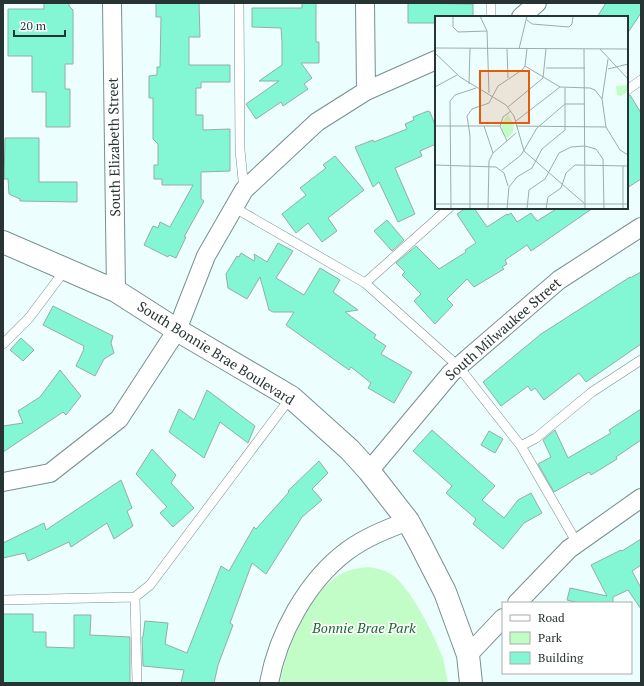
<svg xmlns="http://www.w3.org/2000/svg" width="644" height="686" viewBox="0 0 644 686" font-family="'PT Serif',serif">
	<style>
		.green { fill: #c2fdc7 }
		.building { fill: #83f7d3; stroke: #95aea4 }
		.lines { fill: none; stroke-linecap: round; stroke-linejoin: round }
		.service-casing { stroke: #769090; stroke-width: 10 }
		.minor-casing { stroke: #769090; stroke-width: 20 }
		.tertiary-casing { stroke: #769090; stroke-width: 24 }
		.service { stroke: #fff; stroke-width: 9 }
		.minor { stroke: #fff; stroke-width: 18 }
		.tertiary { stroke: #fff; stroke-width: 22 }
		.labels { text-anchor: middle; stroke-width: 3.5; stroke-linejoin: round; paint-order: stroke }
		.street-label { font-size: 14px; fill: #283333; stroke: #fff }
		.park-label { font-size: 14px; font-style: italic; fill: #19672b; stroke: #fff }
		.inset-road { fill: none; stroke: #9eadac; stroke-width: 1 }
		.view { fill: #e8590c; fill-opacity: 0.15; stroke: #e8590c; stroke-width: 2 }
		.inset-edge { fill: none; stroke: #283333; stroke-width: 2 }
	</style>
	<rect width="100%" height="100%" fill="#ecfefd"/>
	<path class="green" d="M368,567C376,568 384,570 391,574C409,585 435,636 442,656C445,664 446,674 448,683H280C285,651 309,596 336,577C346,570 357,568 368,567Z"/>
	<path class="building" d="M44,3H69V6L73,10V64H65V89H70V127H46V92H32V56H8V9H44Z
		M156,3H199L200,37H189V65H230V82H201V88H196V115H203V130L230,129V171L201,172V199L204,201L184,237H186L176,258L169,255L168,257L144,245L153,226L158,228L160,222L170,227L193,185H162V179H154V165H158V144L153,139V98H149V76L157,75V67H160L161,17H156Z
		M302,3H316V42H319V63H301L312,78L304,84L308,89L283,106L281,102L256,119L246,104L279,81H259L282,65V42L281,28L252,27V8H302Z
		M408,3L473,4V17H436V23H408Z
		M606,3H641V13L627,34V17H597Z
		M630,95L641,113V179L627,188V96Z
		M428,111L430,112L436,127V144L420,151L422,156L395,168L415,214L398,222L379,182L373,187L355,147L373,140L374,142L407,129L405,124L414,120L413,117Z
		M5,138H39V182H77V202L20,201V199L9,194L8,179H4Z
		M335,156L364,190L328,218L337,231L322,242L308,223L296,233L282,214L306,195L300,188L326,168L323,165Z
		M466,208H474L487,227L507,214L508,215L511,213L517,222L531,213L537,221L558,208H593L531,251L527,245L505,260L507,264L502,267L504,269L474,287L467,279L447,299L453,305L435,324L414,301L421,294L402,275L405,272L396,263L416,246L439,269L466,252L465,250L476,243L457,214Z
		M387,220L404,240L392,251L374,231Z
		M278,243L293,251L276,278L304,295L320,268L340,280L333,292L358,310L345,312L376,335L374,338L386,346L381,354L412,372L394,403L368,388L371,383L351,367L349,370L286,325L294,312H273L269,310L260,277L247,299L228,288L226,274L237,256L239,257L241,253L254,261L255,258L254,254L267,262Z
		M641,272V344L586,382L579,373L544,400L535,388L531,391L528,386L501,406L483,382L541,334L630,277V278Z
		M53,306L113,336L111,343L114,353L104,359L95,376L76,366L84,349L83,348L84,346L43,325Z
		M21,338L34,350L23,361L10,350Z
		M60,370L81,396L66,415L63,412L3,452V426L23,423L18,411L40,397Z
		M207,390L255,426L248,443L220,422L204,458L169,432L179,409L194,420Z
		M641,409V440L616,457L617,459L591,475L589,472L554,492L538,464L551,457L543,440L555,430L568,458L611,433L609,430Z
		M432,430L495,486L482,500L504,518L518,500L531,493L542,513L524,523L503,549L473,524L476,519L446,493L452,486L413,451Z
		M489,431L503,439L495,453L481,445Z
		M152,449L176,475L171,483L194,508L173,527L160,513L167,507L136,474Z
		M319,461L328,473L312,489L322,500L302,517L266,574L252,563L230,623L233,625L218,665L214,683H181L184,670L143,666L142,637H143L145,621L168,623L165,644L187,653L221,566L229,571L254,527L256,529L289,492L288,491Z
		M121,480L132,508L127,511L133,526L114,539L107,523L71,547L69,542L28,561L25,553L3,558V543L44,523L46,530Z
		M641,539V565L632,571L641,588V609L628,590L613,597V603H579L567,600L570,588L607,596L591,565L621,550L622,551Z
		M3,614H33V632H46V647L74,648V615H91L90,635L130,637V683H3Z"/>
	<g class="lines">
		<defs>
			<path id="service" d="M239,3L240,150L244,190
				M491,17V3
				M627,90L641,80
				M235,208L365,283L458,366L521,446L577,543
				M365,283L449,208
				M3,344L29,318L65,270
				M521,446L536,438L592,392L641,360
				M135,597L150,585L291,397
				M3,600L135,597L137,683"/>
			<path id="minor" d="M112,3L116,291
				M365,3L366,91
				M521,17L537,3
				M369,471L451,373L559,280L641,227
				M3,482L50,473L119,419L177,330L206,256L244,190L317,122L366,91L436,60
				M517,603L569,549L641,498
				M468,655L503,618
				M269,683C278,634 307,581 347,551C366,537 387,529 408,521"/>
			<path id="tertiary" d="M3,242L116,291L177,330L291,397L350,450L369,471L408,521L421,545L445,592L468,655L471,683"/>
		</defs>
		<use href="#service" class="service-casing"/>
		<use href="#minor" class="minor-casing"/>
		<use href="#tertiary" class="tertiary-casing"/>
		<use href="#service" class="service"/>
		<use href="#minor" class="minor"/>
		<use href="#tertiary" class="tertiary"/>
	</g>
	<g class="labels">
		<g class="street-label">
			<text transform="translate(114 147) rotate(-91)" y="5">South Elizabeth Street</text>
			<text transform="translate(503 329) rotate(-41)" y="5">South Milwaukee Street</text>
			<text transform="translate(216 353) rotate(32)" y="5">South Bonnie Brae Boulevard</text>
		</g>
		<g class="park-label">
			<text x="364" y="633">Bonnie Brae Park</text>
		</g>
	</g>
	<g transform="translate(435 16)">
		<rect width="193" height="193" fill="#ecfefd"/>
		<path d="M193,69V75L186,80L182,79L181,70ZM73,98L79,109L78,116L73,122L68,118L66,108Z" fill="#c2fdc7"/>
		<path class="inset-road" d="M18,0V11L23,16L52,15M45,0L52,15L54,77M92,4L97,8L134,11L137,8L138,0M0,32L193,33M72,33L73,62M84,33L92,0M149,33L150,193M165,33L193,63M0,37L25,61L71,89L79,100L89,135L150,188M173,43L167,83L171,111L185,134L193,139M90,50L125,71L155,72L160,74L167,83M111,52H150M173,53L193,48M34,68L35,32M0,71L22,59M73,91L108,62L111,33M81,105L125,71M0,110H65M49,110L58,137M81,110L171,111M72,125L65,110L68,101L76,95M0,149L61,151L69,157L73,170M188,150V193M67,154L86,139L102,112L130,88H150M0,188H193M16,193L15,85L20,79L41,72M35,193V120L32,100L37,93L54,87L63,70L87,54L90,50L92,33M53,193L54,145L58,137L81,117M72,193L74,171L82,161L97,152L107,133L130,114V72M92,193L94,174L110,163L124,137L136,131L150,130L161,133L168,143L169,193M111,193L113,181L126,172L131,157L140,149L193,150"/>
		<path class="view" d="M45,55H94V107H45Z"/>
		<rect width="193" height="193" class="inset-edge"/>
	</g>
	<rect width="644" height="686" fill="none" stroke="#283333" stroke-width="8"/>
	<rect x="502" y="602" width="130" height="72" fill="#ffffff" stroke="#a9adad"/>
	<rect x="510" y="615" width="20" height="6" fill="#ffffff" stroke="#a9adad"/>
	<text x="538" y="622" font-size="12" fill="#283333">Road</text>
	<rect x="510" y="632" width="20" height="12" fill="#c2fdc7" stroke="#a9adad"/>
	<text x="538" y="642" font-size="12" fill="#283333">Park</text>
	<rect x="510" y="652" width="20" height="12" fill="#83f7d3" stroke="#a9adad"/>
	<text x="538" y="662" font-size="12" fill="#283333">Building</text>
	<path d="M14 30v6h51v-6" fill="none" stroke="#283333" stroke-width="2"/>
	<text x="20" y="30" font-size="12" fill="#283333" stroke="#ffffff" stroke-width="3" paint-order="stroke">20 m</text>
</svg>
